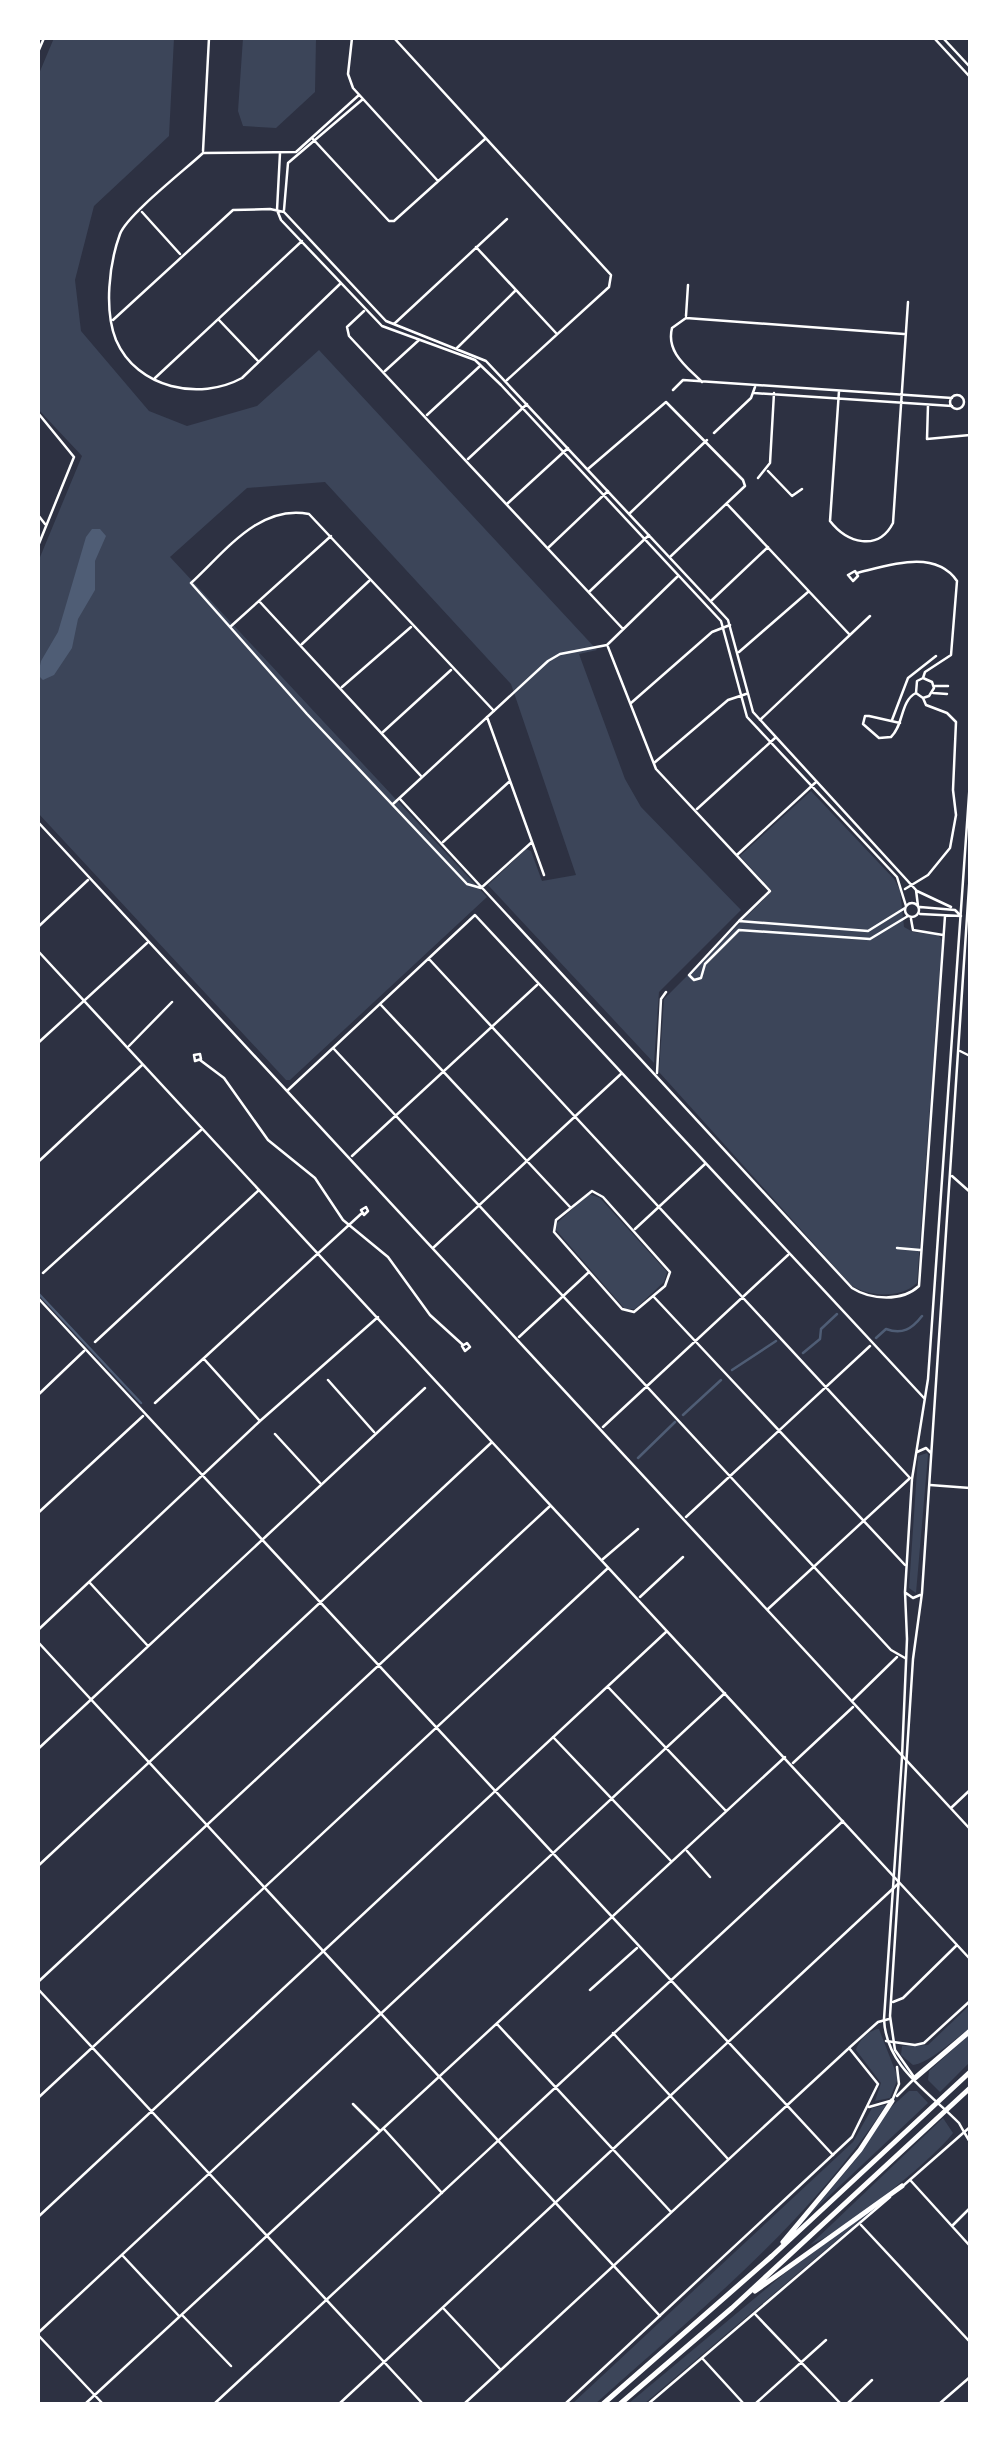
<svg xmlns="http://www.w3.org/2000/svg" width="1008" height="2442" viewBox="0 0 1008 2442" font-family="Helvetica,sans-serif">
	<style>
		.green { fill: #3c4559 }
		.water { fill: #4f5d75 }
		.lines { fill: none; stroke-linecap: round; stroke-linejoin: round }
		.stream { stroke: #4f5d75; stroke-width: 2.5 }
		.minor { stroke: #fff; stroke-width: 2.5 }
		.tertiary { stroke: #fff; stroke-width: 2.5 }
		.secondary { stroke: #fff; stroke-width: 2.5 }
		.motorway { stroke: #fff; stroke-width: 5 }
	</style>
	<rect width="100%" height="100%" fill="#2d3142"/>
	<path class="green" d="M54,38H174L169,136L94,206L75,280L81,331L149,411L187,426L257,406L319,350L597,650L579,654L625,779L641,807L741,910L659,992L654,1063L488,885L526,849L531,851L542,881L576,875L511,684L325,482L247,488L170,557L487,897L290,1080H286L38,813V562L82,456L38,409V76Z
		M243,38H316L315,92L276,128L243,126L238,111Z
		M811,791L894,879L900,890L904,927L913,932L938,935L942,940L917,1283C900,1299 869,1297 851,1285L659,1072L664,999L772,891L740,856Z
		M589,1194L600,1198L667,1272L664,1282L635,1309H625L556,1230L557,1223Z
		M927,1453L928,1455L916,1593L909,1588L918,1456Z
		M970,2005V2028C956,2038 928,2064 913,2065L901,2055L902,2046L928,2045Z
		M879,2029L898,2078L890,2098L875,2101L881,2083L856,2050C858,2041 870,2029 879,2029Z
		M970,2034V2062L940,2092L928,2080L929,2071Z
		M909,2091H917L928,2103L811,2213L857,2158L889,2109Z
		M886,2105C809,2223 699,2311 595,2404H572L853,2142L872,2108Z
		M943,2118L953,2133C931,2162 841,2233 810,2245Z
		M884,2200L644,2404H628L785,2273Z"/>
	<path class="water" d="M92,529H100L106,536L95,561V590L78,619L72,648L54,675L43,680L38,675L41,661L58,632L86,537Z"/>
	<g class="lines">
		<path class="stream" d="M38,1293L141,1403
			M876,1338L886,1329C902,1335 912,1329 922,1316
			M803,1353L820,1339L821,1329L837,1314
			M732,1370L776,1341
			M683,1415L721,1380
			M638,1458L675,1422"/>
		<path class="minor" d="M352,38L348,74L353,88L438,181
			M394,38L611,275L609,287L507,380
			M312,138L389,221H394L485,139
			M203,151L209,38
			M280,153L277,210L281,220L382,326L475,360L501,385L721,621L747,717L897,877L906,906
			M284,210L288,163L363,99
			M142,212L180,254
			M476,247L556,333
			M340,284L242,378C200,401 137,389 116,340C104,310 109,264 120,234C127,215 186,169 203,153L296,152L359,95
			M364,311L347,327L349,336L623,629
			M686,316L688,285
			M113,320L233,210L270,209L284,212L386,321L486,361L728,620L753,712L916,890L918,906
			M219,320L258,361
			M394,324L507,219
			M457,348L515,291
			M385,371L419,340
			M155,378L302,241
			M702,382C686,366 666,352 672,328L686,318L904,334
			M673,390L683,380L952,398
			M839,391L830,521C847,543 878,552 893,523L908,302
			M754,393L952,406
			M950 402a7 7 0 1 1 14 0a7 7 0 1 1-14 0Z
			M928,405L927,439L970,435
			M38,413L74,457L38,546
			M427,415L480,366
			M714,433L751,398L755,387
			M468,459L527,404
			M588,469L666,402L743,480L745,486L671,556
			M768,471L792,496L802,489
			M758,478L770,463L774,393
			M508,503L568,448
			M727,504L849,634
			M630,513L707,440
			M38,515L45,524
			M549,547L608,491
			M855,571L858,576L853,581L848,575Z
			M857,573C890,565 935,549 957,581L951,655L925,672L923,678
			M590,591L649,535
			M712,600L768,547
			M259,601L421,776
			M230,627L331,536
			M302,644L369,581
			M608,647L656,769L770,891L739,921
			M739,652L808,592
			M935,686H948
			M342,687L411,627
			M933,693L947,694
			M631,703L712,632L730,625
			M494,711L309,514C259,504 225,552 191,583L307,714L467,884L481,888L532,842
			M487,717L544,875
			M760,720L870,616
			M892,720L908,678L936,656
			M900,723L869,716H865L863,724L879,738L891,737C904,725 900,701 916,693L917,681L923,678L932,682L934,688L929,696L923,698L916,693
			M383,732L451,670
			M654,763L728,700L746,694
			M400,799L852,1288C871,1300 902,1302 919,1286L945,916
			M393,804L548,661L560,654L607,645L678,576
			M697,809L775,738
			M38,822L970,1829
			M443,842L510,781
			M738,854L816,782
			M905,889L928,875L950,848L956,815L953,790L956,722L947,713L926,705L923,698
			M917,891L951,907
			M905 910a7 7 0 1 1 14 0a7 7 0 1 1-14 0Z
			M920,907L955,910L960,915
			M905,908L868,931L739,921L689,975L694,980L701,978L705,964L739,930L870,939L908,916
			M920,914L961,916
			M911,919L913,930L943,935
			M38,927L88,880
			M38,951L970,1959
			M429,959L910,1478
			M381,1005L570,1207
			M38,1043L147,943
			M129,1046L172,1002
			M334,1049L891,1650L905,1658
			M960,1051L970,1056
			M200,1054L201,1059L195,1061L194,1055Z
			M200,1060L224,1078L268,1140L315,1178L343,1220L388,1257L430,1315L463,1345
			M657,1073L661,999L666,992
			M288,1090L475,915L924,1398
			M352,1156L537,985
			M38,1162L142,1065
			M952,1176L970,1192
			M592,1191L603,1197L670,1272L665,1286L634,1312L622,1309L554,1232L556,1220Z
			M366,1207L368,1211L364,1215L361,1210Z
			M635,1229L705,1164
			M434,1247L622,1073
			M897,1248L920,1250
			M43,1273L201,1130
			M653,1296L905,1565
			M38,1298L833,2155
			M519,1337L589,1272
			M95,1342L259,1190
			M467,1343L470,1347L465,1351L462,1346Z
			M204,1359L259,1420
			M328,1380L374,1432
			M38,1395L84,1351
			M155,1403L362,1213
			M603,1427L788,1255
			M275,1434L320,1483
			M930,1485L970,1488
			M38,1513L143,1416
			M686,1517L870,1346
			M603,1559L638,1529
			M90,1583L148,1646
			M640,1597L683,1557
			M768,1609L909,1479
			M38,1630L260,1421L378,1317
			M608,1687L726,1811
			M853,1700L897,1657
			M553,1737L671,1861
			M38,1749L425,1388
			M793,1763L853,1707
			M952,1807L970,1790
			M687,1851L710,1877
			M38,1866L491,1443
			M38,1982L550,1506
			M38,1989L423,2404
			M590,1990L637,1948
			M893,2002L903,1998L957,1945
			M497,2024L671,2212
			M613,2033L728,2159
			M38,2098L608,1568
			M353,2104L380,2131
			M384,2129L442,2193
			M911,2181L970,2246
			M38,2217L666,1632
			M861,2225L970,2342
			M953,2225L970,2208
			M123,2256L179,2316
			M444,2309L500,2369
			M755,2314L841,2404
			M183,2316L231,2366
			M38,2333L725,1693
			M38,2335L103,2404
			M85,2404L785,1757
			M214,2404L843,1821
			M339,2404L899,1883
			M464,2404L848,2049
			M755,2404L826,2340
			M847,2404L872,2380
			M939,2404L970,2377"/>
		<path class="tertiary" d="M38,52L44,38
			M38,1642L660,2316
			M886,2041L915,2045L924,2043L970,2001
			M869,2107L890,2101
			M964,2132L970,2142
			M702,2358L744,2404
			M565,2404L852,2137L878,2084L849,2048L878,2022L889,2019
			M648,2404L890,2197"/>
		<path class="secondary" d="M934,38L970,77
			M943,38L970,67
			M917,1452L926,1448L931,1453
			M906,1593L913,1598L920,1595
			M914,2077L895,2050L890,2016L913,1659L922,1593L970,872
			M897,2096L915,2078
			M892,2101L899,2084L897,2067
			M964,2132L959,2123C928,2091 886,2067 884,2019L902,1757L907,1639L905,1592L912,1479L928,1379L970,781
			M904,2185L970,2127"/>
		<path class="motorway" d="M915,2078L970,2031
			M783,2242L860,2150L892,2101
			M755,2291L902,2186
			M603,2404L772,2256L970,2072
			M620,2404L732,2308L970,2088"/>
	</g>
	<rect width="1008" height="2442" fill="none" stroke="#ffffff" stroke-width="80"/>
</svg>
